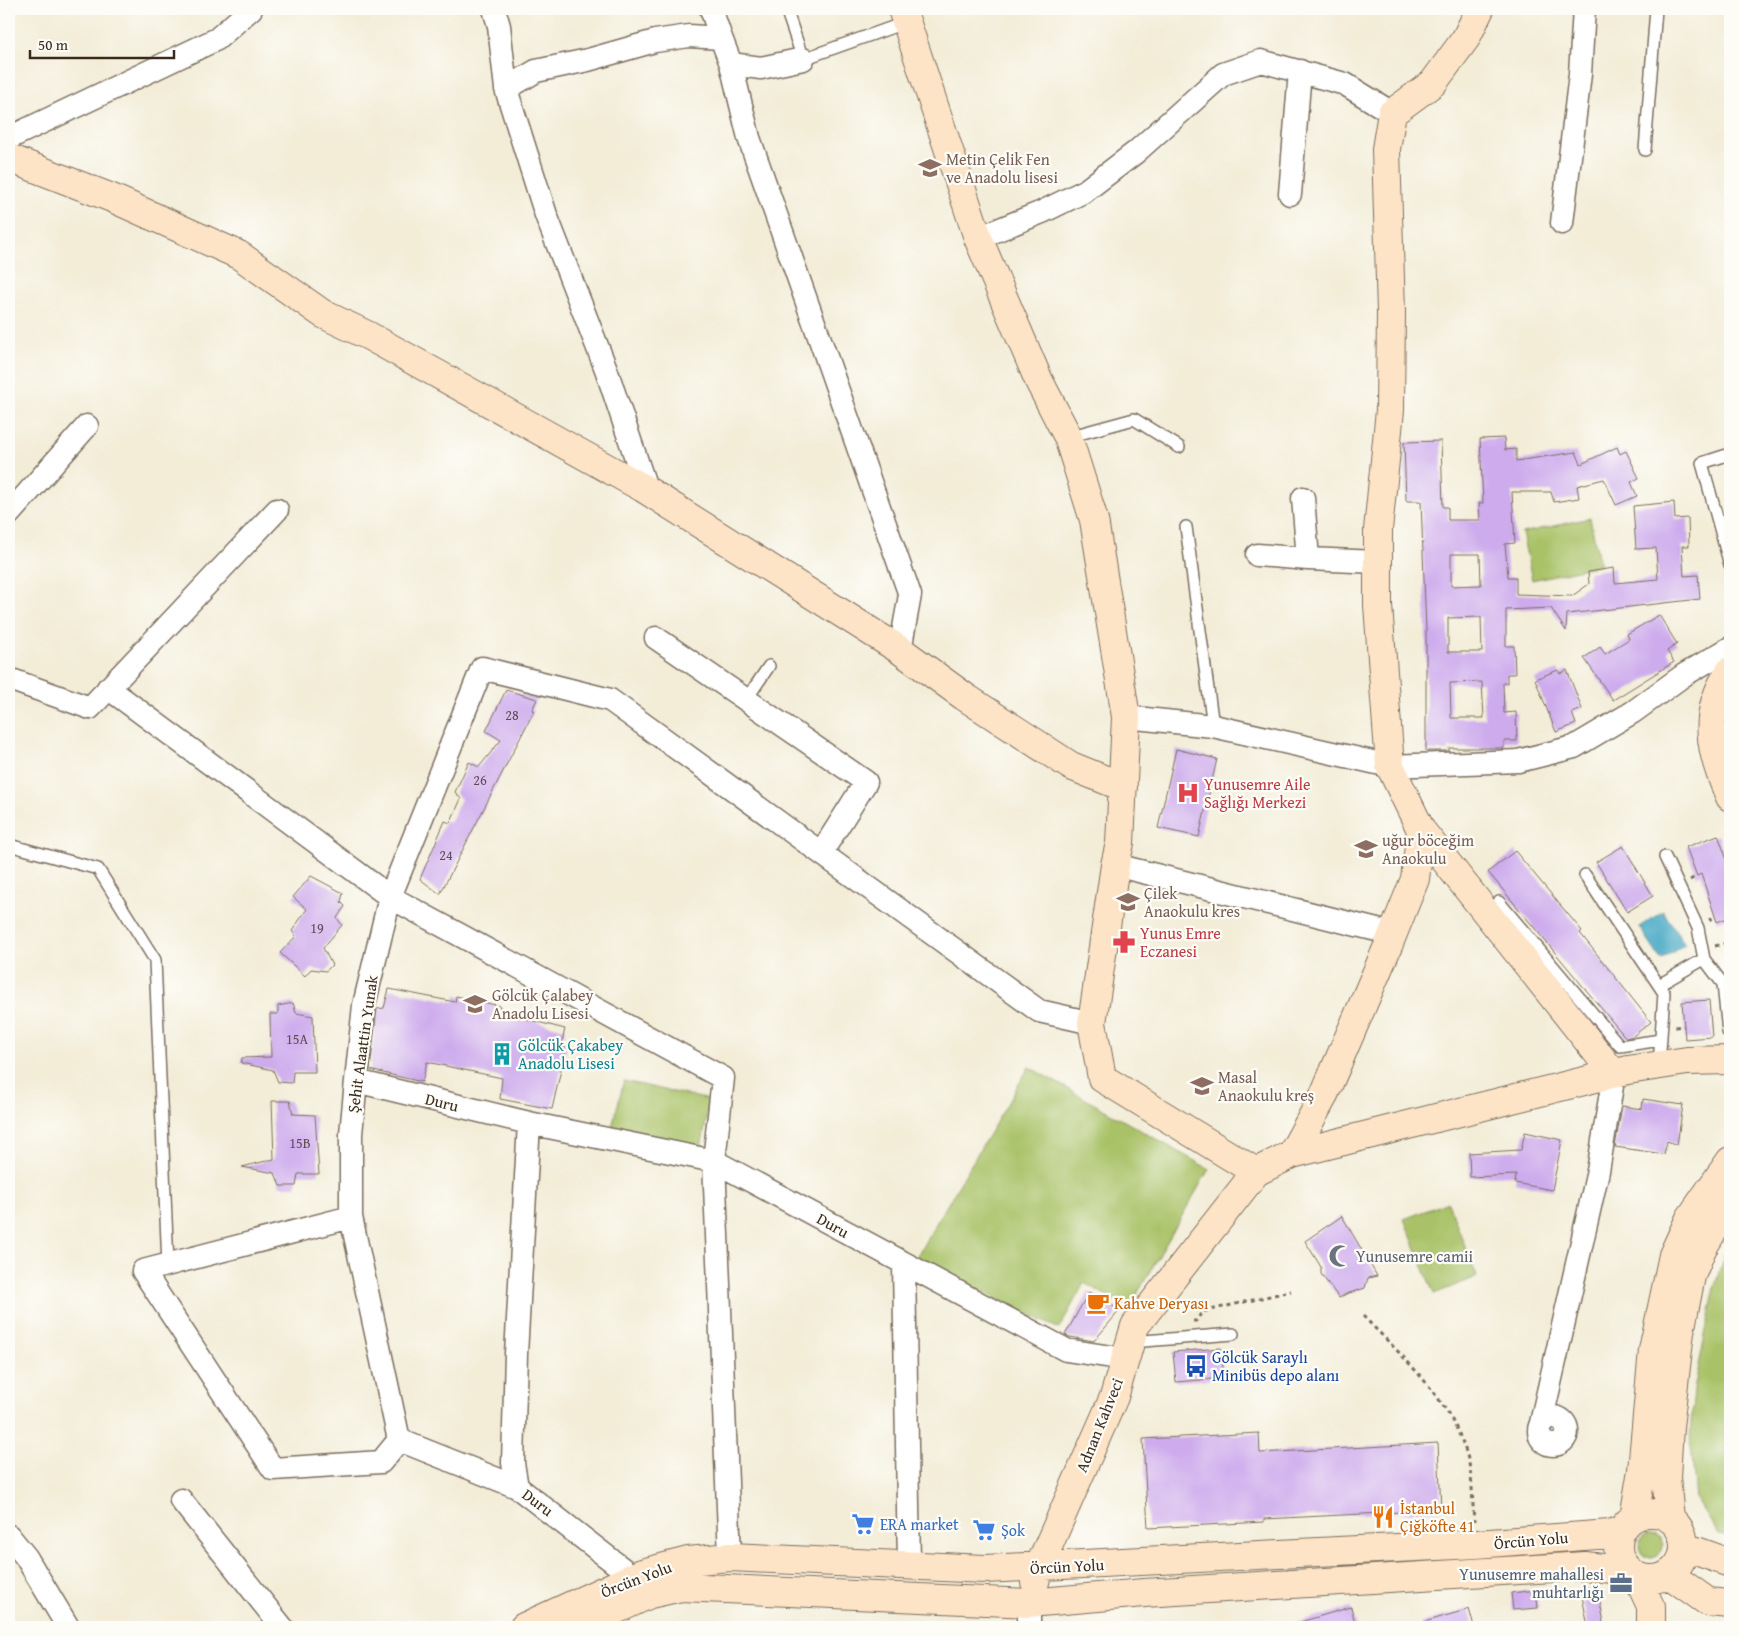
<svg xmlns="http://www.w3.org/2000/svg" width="1739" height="1636" viewBox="0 0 1739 1636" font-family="'Gentium Book Plus',serif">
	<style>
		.green { fill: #a9c268; stroke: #727643 }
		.water { fill: #44a8c4; stroke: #406971 }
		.building { fill: #cdabed; fill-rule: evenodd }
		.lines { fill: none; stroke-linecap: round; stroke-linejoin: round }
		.lane-casing { stroke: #7b6e5f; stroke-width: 14 }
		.street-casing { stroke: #7b6e5f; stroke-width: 25 }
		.secondary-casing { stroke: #7b6e5f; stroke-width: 30 }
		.path { stroke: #7b6e5f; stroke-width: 3; stroke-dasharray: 4 4; stroke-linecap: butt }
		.lane { stroke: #fff; stroke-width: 11 }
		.street { stroke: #fff; stroke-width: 22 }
		.secondary { stroke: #fee4c6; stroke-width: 28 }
		.labels { text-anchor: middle; stroke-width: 4.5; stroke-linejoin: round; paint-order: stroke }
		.number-label { font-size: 14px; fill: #604a52 }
		.education-label { font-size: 16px; fill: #785e54; stroke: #fdfcf7; text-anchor: start }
		.health-label { font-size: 16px; fill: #be3a42; stroke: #fdfcf7; text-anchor: start }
		.street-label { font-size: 16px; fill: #3b2a1e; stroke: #fdfcf7 }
		.culture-label { font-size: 16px; fill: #0d838f; stroke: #fdfcf7; text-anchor: start }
		.worship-label { font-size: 16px; fill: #5b616d; stroke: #fdfcf7; text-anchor: start }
		.food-label { font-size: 16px; fill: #c56008; stroke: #fdfcf7; text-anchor: start }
		.transit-label { font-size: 16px; fill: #164399; stroke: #fdfcf7; text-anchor: start }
		.shop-label { font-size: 16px; fill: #366cbe; stroke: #fdfcf7; text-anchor: start }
		.service-label { font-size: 16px; fill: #4e5e75; stroke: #fdfcf7; text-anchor: end }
	</style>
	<rect width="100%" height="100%" fill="#fdfcf7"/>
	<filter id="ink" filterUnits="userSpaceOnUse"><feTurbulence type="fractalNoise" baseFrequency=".02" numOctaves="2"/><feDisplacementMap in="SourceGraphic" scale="10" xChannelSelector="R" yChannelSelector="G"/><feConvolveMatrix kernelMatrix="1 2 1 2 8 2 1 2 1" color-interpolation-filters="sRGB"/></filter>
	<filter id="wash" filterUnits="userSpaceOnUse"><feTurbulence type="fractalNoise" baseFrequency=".0096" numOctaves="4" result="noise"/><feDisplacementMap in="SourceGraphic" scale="20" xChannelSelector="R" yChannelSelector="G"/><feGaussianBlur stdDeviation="1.12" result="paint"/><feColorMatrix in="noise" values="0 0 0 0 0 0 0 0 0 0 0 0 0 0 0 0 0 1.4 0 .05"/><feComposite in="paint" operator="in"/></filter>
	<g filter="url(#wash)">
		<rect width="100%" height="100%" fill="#f3edd8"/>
		<path class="green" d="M1590,518L1600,565L1532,580L1522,533Z
			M1029,1067L1209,1169L1129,1308L1084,1283L1059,1329L915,1259Z
			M624,1081L710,1100L701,1148L612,1127Z
			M1448,1202L1477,1277L1434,1294L1404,1219Z
			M1730,1239V1536L1718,1534L1696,1499L1690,1435L1694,1390L1716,1281Z
			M1639 1546a12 12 0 1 1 24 0a12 12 0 1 1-24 0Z"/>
		<path class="water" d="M1663,911L1685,944L1661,960L1639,927Z"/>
		<g id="blocks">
			<path class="building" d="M1504,438L1505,450L1516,449V461L1576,452L1581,464L1617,447L1620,454L1626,451L1639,478L1631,482L1637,496L1616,505L1604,479L1577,486L1579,498L1554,502L1551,492H1512L1515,543L1505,544L1508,577H1516V594L1572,596L1589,584L1588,572L1614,568L1615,583L1658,579L1656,548L1636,549L1633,506L1674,502L1675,519L1688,518L1689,546H1682L1684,576L1698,575L1700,599L1567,614L1566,631L1551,608L1506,610V646H1514L1515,674H1507V683H1503L1504,713L1516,712L1517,741H1504V748H1449V751H1426V630L1421,501H1406L1404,442L1441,441L1443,507H1448V520H1480L1479,503H1483L1480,439ZM1451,554H1480L1481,585L1451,586ZM1481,617L1482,652H1448V618ZM1482,682L1484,718H1451L1450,683Z
				M1659,615L1677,644L1667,651L1674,662L1613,700L1584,658L1600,647L1605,654L1629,639L1627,634Z
				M1558,670L1560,674L1567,670L1582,709L1572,713L1576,724L1556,732L1535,679Z
				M506,690L537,699L532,710L534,711L440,894L420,879L445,821L450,823L461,799L455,792L469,762L479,767L501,740L486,731Z
				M1176,749L1217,759L1199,837L1158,828Z
				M1718,835L1730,868V917L1717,922L1701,874L1697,876L1686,847Z
				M1623,846L1653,896L1627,912L1596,862Z
				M1515,851L1582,931L1580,933L1651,1022L1633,1036L1626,1038L1488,872Z
				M311,876L343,893L341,902L345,906L337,918L342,925L323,948L332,965L326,971L311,969L305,976L280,953L296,936L292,931L307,909L293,897Z
				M389,989L455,1002L456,996L500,1006L499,1012L565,1029L561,1046L566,1048L552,1109L500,1099L502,1078L427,1062L422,1082L370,1070L377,1009L384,1008Z
				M1709,1000L1712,1037L1685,1039L1682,1002Z
				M293,1003L296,1013L313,1016L315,1072H293L292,1083L278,1082L273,1070L241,1063L242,1058L271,1057L270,1014H278V1006Z
				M1643,1099L1683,1105L1677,1145L1667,1141L1664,1154L1615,1147L1622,1106L1642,1109Z
				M272,1101H290L293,1114L315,1115L319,1174H298L296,1186H280L275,1173L242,1167L274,1159Z
				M1525,1132L1562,1140L1552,1190L1515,1183L1516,1175L1470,1177L1469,1153L1521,1150Z
				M1342,1216L1377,1276L1368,1278L1365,1288L1346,1294L1339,1298L1321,1274V1267L1305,1241Z
				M1089,1292L1120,1310L1094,1341L1070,1337L1065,1335Z
				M1221,1348L1224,1378L1176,1382L1173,1352Z
				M1259,1433L1260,1453L1438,1443L1441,1510L1264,1519V1522L1148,1528L1143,1439Z
				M1597,1588L1605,1627H1588L1581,1591Z
				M1536,1590L1538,1608L1513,1610L1511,1593Z
				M1351,1607L1356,1627H1297V1623Z
				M1469,1609L1474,1627H1421V1623Z"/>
		</g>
	</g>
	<g filter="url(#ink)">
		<use href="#blocks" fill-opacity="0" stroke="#7b6e5f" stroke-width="1"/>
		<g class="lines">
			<defs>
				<path id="lane" d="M786,9L803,59L907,22
					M1645,150L1656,9
					M1068,437L1134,419L1179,447
					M1730,454L1702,463L1730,565
					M1186,527L1213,726
					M746,700L769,666
					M9,845L98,869L155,960L168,1265
					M1585,875L1664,993L1659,1065
					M1499,902L1620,1046L1661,1040
					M1704,959L1723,984L1728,1032
					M1659,985L1704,959L1698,928L1665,857
					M1131,1342L1233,1334"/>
				<path id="street" d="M494,9L499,26L506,89L546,215L606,369L647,491
					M711,9L721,38
					M731,64L761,68L803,59
					M506,89L536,71L588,60L655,41L689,36L721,38L731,64L749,138L910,595L900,650
					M9,138L217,39L251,9
					M1290,194L1300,71
					M1562,223L1580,74L1584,9
					M978,238L1042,212L1085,191L1136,152L1223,74L1261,61L1345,84L1392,113
					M1303,498L1308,559L1378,562
					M9,514L87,426
					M1257,555L1308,559
					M656,638L866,782L821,853
					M9,679L90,708L277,510
					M108,688L390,897L723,1078L714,1161L730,1557
					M1126,717L1213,726L1390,766L1518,761L1574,747L1633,712L1684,675L1730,648
					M1115,865L1393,934
					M356,1081L529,1123
					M351,1217L143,1271L273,1469L381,1462L399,1440
					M904,1264L909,1565
					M1539 1431a14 14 0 1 1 28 0a14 14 0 1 1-28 0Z
					M1541,1423L1598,1171L1614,1074
					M517,1487L399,1440L351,1217V1134L356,1081L364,1005L390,897L482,668L610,700L1039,1011L1092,1023
					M181,1500L282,1627
					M9,1536L26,1557L68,1627
					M633,1577L517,1487L513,1463L516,1354L529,1123L714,1161L1066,1350L1125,1359
					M1029,1603V1627"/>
				<path id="secondary" d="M902,9L978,238L1039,381L1068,437L1094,520L1126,717L1120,843L1115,865L1092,1023L1102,1078L1256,1172
					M1480,9L1466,38L1433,83L1392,113L1386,149L1391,312L1390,410L1378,530V605L1390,766L1421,830L1614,1074
					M9,158L112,198L239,255L323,314L369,336L643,488L900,650L965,697L1071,766L1123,787
					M1730,671C1701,714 1710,753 1730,797
					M1292,1154L1323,1097L1388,946L1415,879L1421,830
					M1618 1546a33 33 0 1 1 66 0a33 33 0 1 1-66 0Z
					M1634,1518L1642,1470L1653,1350L1673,1255L1690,1218L1730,1161
					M1670,1518L1666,1477L1669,1427L1680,1332L1691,1276L1702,1249L1730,1203
					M1685,1547L1730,1563
					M1670,1575L1708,1602L1730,1604
					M1638,1578L1651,1606V1627
					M1035,1582L1039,1567L1114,1397L1135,1326L1256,1172L1292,1154L1628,1070L1687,1061L1730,1060
					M524,1627L642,1573L688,1561L730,1557L985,1569L1476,1544L1610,1534L1623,1529
					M579,1627L650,1594L681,1587L1029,1603L1144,1593L1585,1566L1629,1571"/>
			</defs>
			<use href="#lane" class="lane-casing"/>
			<use href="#street" class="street-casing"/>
			<use href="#secondary" class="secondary-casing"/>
			<path class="path" d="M1690,880L1697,876
				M1709,920L1715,916
				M1715,946L1727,943
				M1675,1027L1684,1026
				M1363,1316C1401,1355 1447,1396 1465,1449C1473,1471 1472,1498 1474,1521
				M1193,1321H1196L1202,1312L1291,1291"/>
			<use href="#lane" class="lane"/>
			<use href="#street" class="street"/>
			<use href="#secondary" class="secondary"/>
		</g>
	</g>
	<defs>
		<symbol id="school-bare" viewBox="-9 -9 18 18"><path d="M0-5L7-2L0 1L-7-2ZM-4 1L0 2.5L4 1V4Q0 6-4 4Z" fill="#8d6e63" stroke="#fdfcf7" stroke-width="2.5" paint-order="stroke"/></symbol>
		<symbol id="hospital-bare" viewBox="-9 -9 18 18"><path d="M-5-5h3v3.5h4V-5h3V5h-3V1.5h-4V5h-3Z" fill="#e0444e" stroke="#fdfcf7" stroke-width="2.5" paint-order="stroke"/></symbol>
		<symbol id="pharmacy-bare" viewBox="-9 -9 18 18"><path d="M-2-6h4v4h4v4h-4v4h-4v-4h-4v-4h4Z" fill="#e0444e" stroke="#fdfcf7" stroke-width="2.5" paint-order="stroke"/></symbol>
		<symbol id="building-bare" viewBox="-9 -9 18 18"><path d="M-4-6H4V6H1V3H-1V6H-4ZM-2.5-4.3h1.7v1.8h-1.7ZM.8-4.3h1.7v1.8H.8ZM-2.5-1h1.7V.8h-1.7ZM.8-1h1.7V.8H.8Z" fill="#0f9aa8" stroke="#fdfcf7" stroke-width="2.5" paint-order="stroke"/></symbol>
		<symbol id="mosque-bare" viewBox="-9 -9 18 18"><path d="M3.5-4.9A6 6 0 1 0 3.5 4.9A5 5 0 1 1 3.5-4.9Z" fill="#6b7280" stroke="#fdfcf7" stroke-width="2.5" paint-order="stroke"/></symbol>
		<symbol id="cafe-bare" viewBox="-9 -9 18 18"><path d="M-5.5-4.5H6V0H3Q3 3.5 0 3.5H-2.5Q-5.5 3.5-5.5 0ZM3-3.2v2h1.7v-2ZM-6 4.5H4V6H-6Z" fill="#e8710a" stroke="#fdfcf7" stroke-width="2.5" paint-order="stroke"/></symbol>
		<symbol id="bus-bare" viewBox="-9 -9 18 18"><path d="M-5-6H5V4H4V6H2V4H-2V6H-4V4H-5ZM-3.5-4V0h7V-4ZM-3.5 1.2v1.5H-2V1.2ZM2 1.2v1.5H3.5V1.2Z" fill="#1a4fb4" stroke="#fdfcf7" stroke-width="2.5" paint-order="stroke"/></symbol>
		<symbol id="restaurant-bare" viewBox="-9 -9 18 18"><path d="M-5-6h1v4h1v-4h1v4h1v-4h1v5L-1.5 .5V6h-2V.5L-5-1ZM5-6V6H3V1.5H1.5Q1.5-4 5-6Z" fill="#e8710a" stroke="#fdfcf7" stroke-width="2.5" paint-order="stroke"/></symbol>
		<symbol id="supermarket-bare" viewBox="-9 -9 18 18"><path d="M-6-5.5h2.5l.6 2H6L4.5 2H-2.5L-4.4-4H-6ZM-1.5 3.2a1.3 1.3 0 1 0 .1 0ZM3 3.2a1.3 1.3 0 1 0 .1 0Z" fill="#3f7fe0" stroke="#fdfcf7" stroke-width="2.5" paint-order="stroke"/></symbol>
		<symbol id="office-bare" viewBox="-9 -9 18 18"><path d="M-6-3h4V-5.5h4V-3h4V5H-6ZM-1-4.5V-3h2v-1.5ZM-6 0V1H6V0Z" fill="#5c6f8a" stroke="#fdfcf7" stroke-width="2.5" paint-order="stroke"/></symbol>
	</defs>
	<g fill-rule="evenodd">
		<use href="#school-bare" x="914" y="152" width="32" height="32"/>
		<use href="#hospital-bare" x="1172" y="777" width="32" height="32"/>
		<use href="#school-bare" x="1350" y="833" width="32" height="32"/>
		<use href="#school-bare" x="1112" y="886" width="32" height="32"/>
		<use href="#pharmacy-bare" x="1108" y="926" width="32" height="32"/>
		<use href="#school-bare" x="459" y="988" width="32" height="32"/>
		<use href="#building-bare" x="486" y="1038" width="32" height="32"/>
		<use href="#school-bare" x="1186" y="1070" width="32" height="32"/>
		<use href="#mosque-bare" x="1324" y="1240" width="32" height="32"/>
		<use href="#cafe-bare" x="1082" y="1287" width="32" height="32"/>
		<use href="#bus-bare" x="1180" y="1350" width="32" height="32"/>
		<use href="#restaurant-bare" x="1367" y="1501" width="32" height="32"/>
		<use href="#supermarket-bare" x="847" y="1508" width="32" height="32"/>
		<use href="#supermarket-bare" x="968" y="1514" width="32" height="32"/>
		<use href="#office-bare" x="1605" y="1567" width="32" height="32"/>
	</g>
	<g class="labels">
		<g class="number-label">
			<text x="512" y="720">28</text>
			<text x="480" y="785">26</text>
			<text x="446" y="860">24</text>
			<text x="317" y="933">19</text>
			<text x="297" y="1044">15A</text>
			<text x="300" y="1148">15B</text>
		</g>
		<g class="education-label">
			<text x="946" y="165">Metin Çelik Fen<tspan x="946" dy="18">ve Anadolu lisesi</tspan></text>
			<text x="1382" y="846">uğur böceğim<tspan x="1382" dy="18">Anaokulu</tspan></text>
			<text x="1144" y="899">Çilek<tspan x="1144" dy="18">Anaokulu kres</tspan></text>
			<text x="492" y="1001">Gölcük Çalabey<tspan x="492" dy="18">Anadolu Lisesi</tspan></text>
			<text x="1218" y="1083">Masal<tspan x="1218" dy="18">Anaokulu kreş</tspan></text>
		</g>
		<g class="health-label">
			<text x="1204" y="790">Yunusemre Aile<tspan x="1204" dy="18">Sağlığı Merkezi</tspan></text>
			<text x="1140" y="939">Yunus Emre<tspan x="1140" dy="18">Eczanesi</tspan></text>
		</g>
		<g class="street-label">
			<text transform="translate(362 1044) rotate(-82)" y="6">Şehit Alaattin Yunak</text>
			<text transform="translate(442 1102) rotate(14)" y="6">Duru</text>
			<text transform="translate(833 1225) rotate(29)" y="6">Duru</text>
			<text transform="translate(1099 1425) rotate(-68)" y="6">Adnan Kahveci</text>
			<text transform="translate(538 1502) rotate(37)" y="6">Duru</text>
			<text transform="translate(1531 1540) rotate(-5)" y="6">Örcün Yolu</text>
			<text transform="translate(1067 1566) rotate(-3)" y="6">Örcün Yolu</text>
			<text transform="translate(636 1579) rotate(-21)" y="6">Örcün Yolu</text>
		</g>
		<g class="culture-label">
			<text x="518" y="1051">Gölcük Çakabey<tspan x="518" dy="18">Anadolu Lisesi</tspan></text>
		</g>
		<g class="worship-label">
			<text x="1356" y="1262">Yunusemre camii</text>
		</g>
		<g class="food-label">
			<text x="1114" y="1309">Kahve Deryası</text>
			<text x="1400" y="1514">İstanbul<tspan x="1400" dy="18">Çiğköfte 41</tspan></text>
		</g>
		<g class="transit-label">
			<text x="1212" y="1363">Gölcük Saraylı<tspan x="1212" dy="18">Minibüs depo alanı</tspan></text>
		</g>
		<g class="shop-label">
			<text x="880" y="1530">ERA market</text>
			<text x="1001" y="1536">Şok</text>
		</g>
		<g class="service-label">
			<text x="1604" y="1580">Yunusemre mahallesi<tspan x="1604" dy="18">muhtarlığı</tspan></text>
		</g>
	</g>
	<rect width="1739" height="1636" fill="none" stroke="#fdfcf7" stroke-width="30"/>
	<path d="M30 50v8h144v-8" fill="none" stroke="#3b2a1e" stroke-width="2.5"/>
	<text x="38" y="50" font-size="15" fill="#3b2a1e" stroke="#fdfcf7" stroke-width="4" paint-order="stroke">50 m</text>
</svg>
